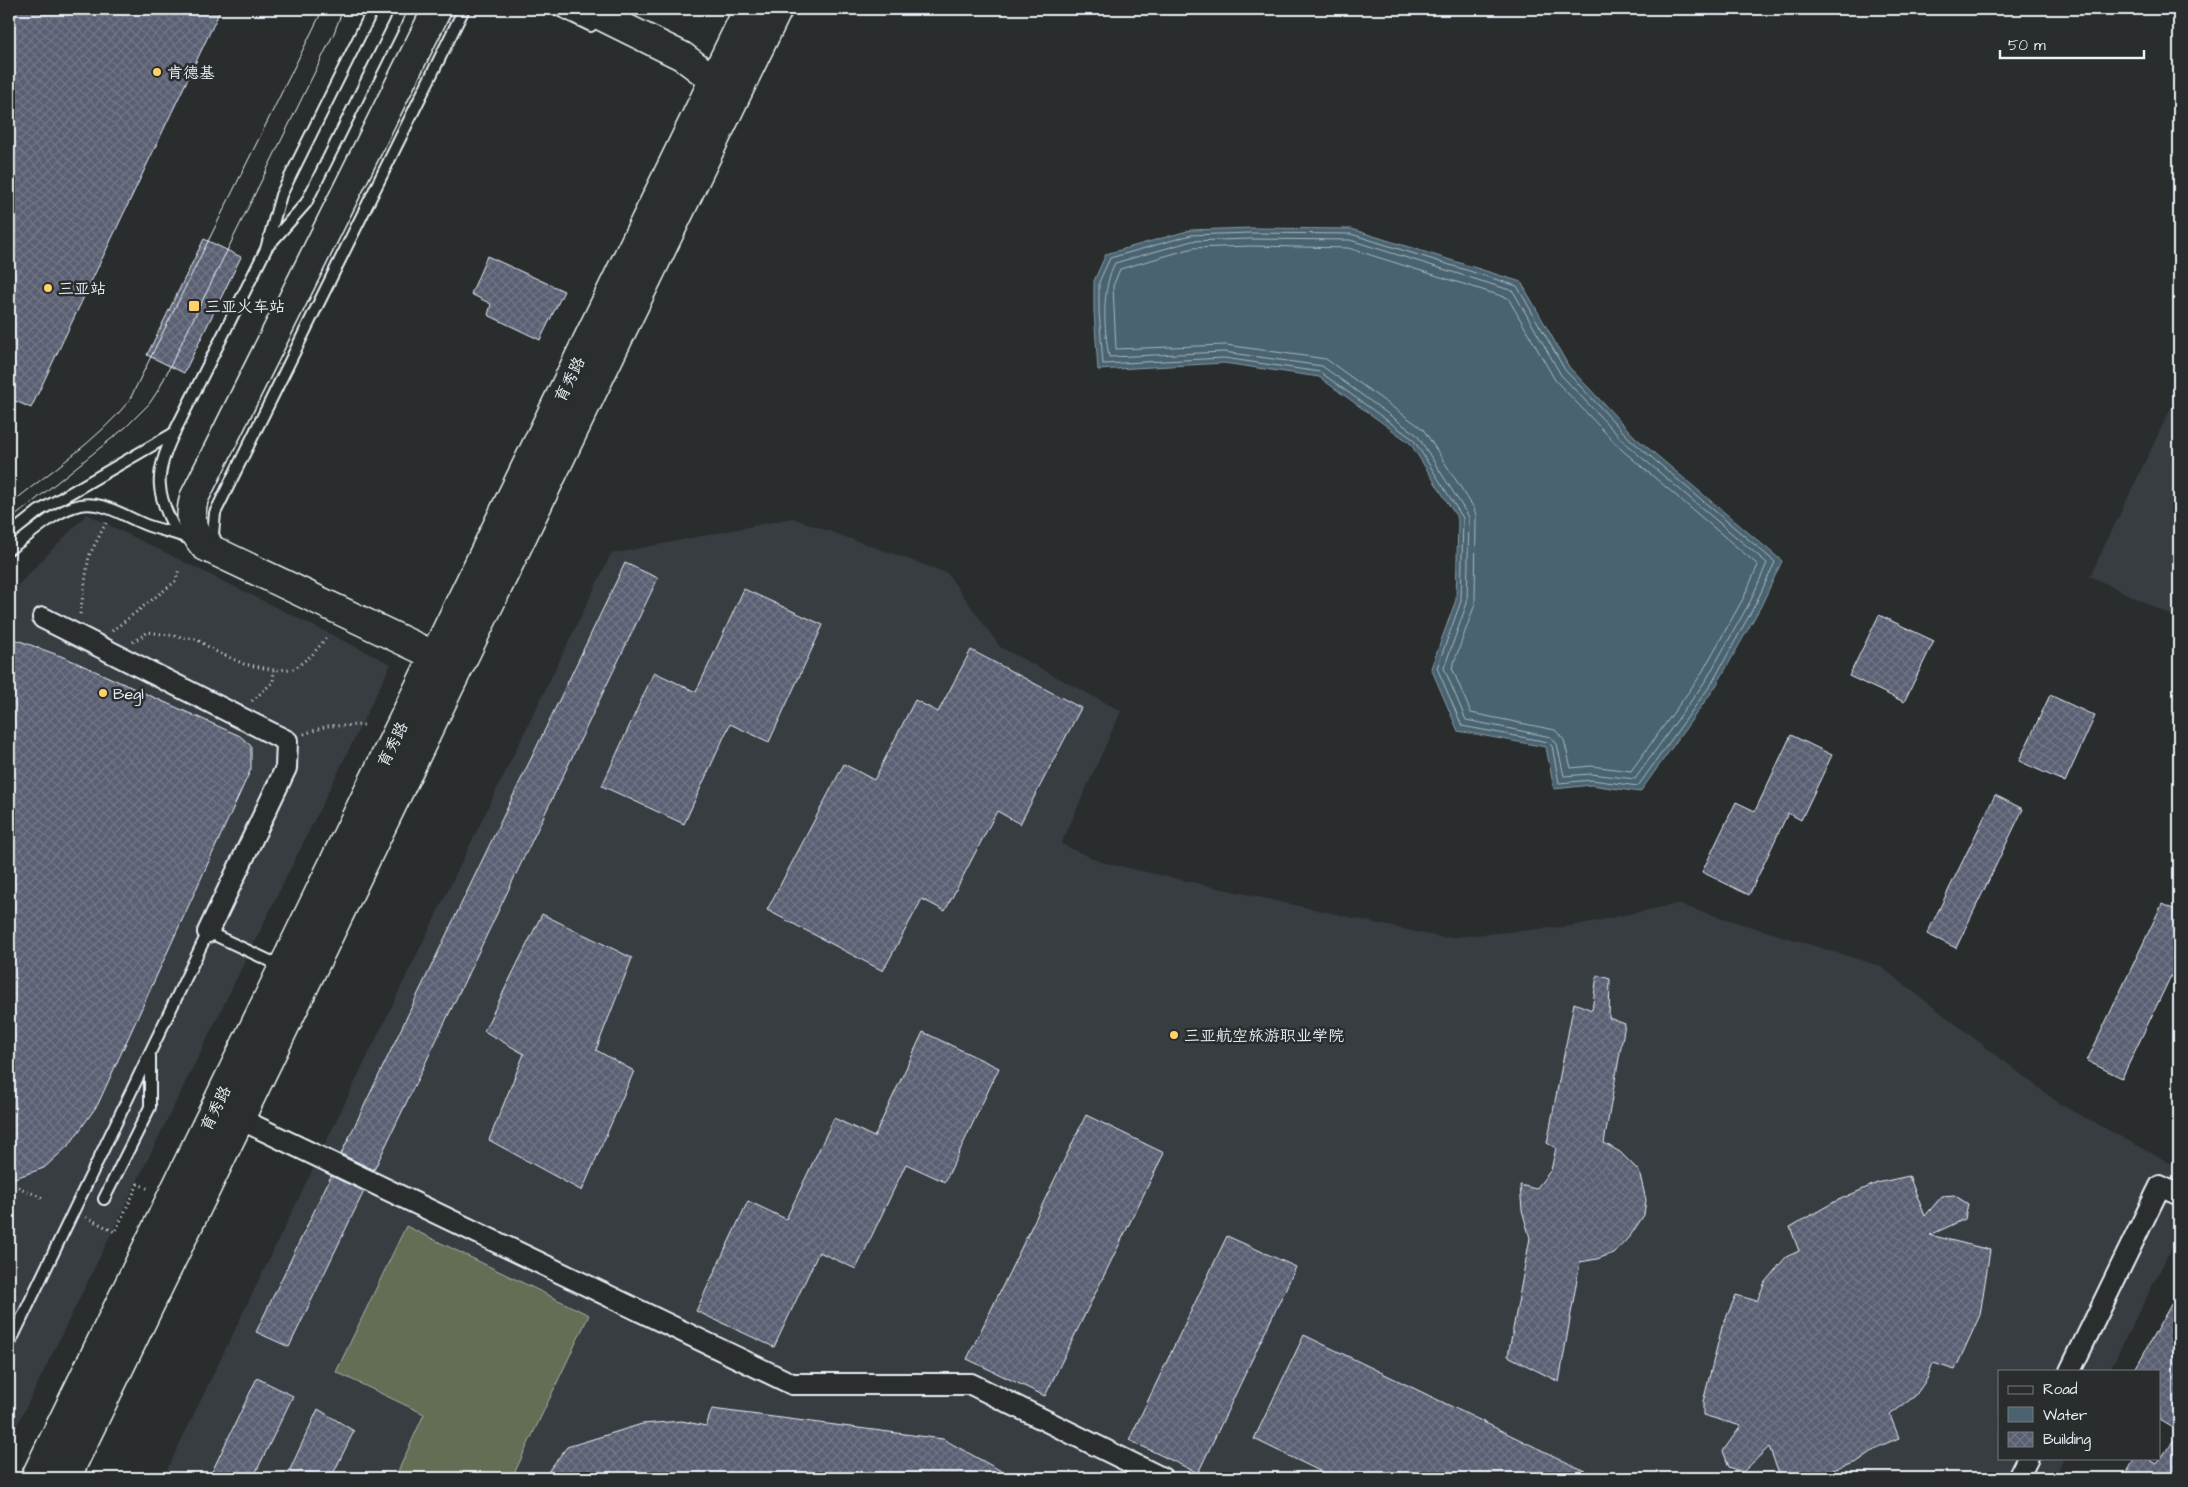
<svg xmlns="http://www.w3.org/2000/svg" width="2188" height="1487" viewBox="0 0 2188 1487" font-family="'Architects Daughter','LXGW WenKai TC',sans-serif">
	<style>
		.built { fill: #383c42 }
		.garden { fill: #636e55; stroke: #a6b0a6 }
		.water { fill: #4a636f; stroke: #899ca6 }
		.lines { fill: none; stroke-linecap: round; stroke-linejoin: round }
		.shore { stroke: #a9b8c1; stroke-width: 1 }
		.building { fill: url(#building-cross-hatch); stroke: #e8f1f8 }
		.lane-casing { stroke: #e8f1f8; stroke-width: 14 }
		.street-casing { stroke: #e8f1f8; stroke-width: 24 }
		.secondary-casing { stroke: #e8f1f8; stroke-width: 31 }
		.path { stroke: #e8f1f8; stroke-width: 3; stroke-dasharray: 1 4; stroke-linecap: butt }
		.lane { stroke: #2a2d2e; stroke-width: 10 }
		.street { stroke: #2a2d2e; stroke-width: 20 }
		.secondary { stroke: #2a2d2e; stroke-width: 28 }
		.tram { stroke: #e8f1f8; stroke-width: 1 }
		.poi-dot { fill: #ffd166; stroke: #2a2d2e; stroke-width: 2 }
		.labels { text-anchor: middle; stroke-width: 5; stroke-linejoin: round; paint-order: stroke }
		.poi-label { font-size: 16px; fill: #e8f1f8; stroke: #2a2d2e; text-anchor: start }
		.street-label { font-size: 16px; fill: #e8f1f8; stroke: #2a2d2e }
	</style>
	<defs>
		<pattern id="building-cross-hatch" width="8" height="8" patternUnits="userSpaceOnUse" patternTransform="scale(1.25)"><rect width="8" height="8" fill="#5a6072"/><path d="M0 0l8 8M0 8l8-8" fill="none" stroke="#727787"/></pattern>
	</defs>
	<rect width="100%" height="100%" fill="#2a2d2e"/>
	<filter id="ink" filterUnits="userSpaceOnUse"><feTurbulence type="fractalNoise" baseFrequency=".02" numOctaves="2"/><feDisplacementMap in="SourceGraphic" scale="10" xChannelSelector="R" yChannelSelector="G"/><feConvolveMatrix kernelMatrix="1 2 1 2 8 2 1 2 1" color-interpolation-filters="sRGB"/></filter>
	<g filter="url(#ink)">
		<path class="built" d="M2179,391V619L2090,576Z
			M87,514L391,664L9,1442V594Z
			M792,518L947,573L1000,647L1121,711L1061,844L1101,862L1443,938L1572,926L1677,904L1880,966L2060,1104L2179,1168V1246L2174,1243L2109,1371H1999V1458H2064L2054,1478H163L611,554Z"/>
		<path class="garden" d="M406,1226L589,1315L512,1478H395L424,1414L336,1372Z"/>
		<path class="water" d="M1251,228L1351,229L1521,282L1569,367L1635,437L1782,561L1761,606L1716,686L1640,792L1591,785L1554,789L1546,747L1458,731L1431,668L1456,600L1458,519L1410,443L1319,377L1224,363L1098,370L1094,311V281L1106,254L1191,230Z"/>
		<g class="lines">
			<path class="shore" d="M1251,233L1351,234L1517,286L1565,370L1631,440L1775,562L1756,603L1712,683L1638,786L1591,780L1559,783L1552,746L1548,742L1462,726L1437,668L1461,601L1463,518L1413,439L1320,372L1224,358L1103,364L1099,311V282L1110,258L1191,235Z
				M1251,239L1350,240L1513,291L1561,375L1627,445L1767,563L1751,600L1706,680L1635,779L1591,774L1564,776L1557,744L1551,737L1466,720L1444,668L1467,603L1469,517L1417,435L1322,366L1224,352L1109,357C1104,327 1101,290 1115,263L1192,241Z
				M1251,246L1348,248L1508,298L1555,380L1622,450L1758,565L1744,597L1700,676L1631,771L1591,766L1571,768L1564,740L1555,730L1471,713L1452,668L1475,604L1476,516L1474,508L1423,429L1326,359L1226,345L1116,349L1113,286L1120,269L1193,248Z"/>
		</g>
		<path class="building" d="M9,9H221L31,408L9,398Z
			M204,239L241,257L184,373L147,355Z
			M487,256L564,291L540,340L488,315L491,304L471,294Z
			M625,563L658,578L374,1170L341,1154Z
			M744,589L823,625L769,742L730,724L684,824L602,786L654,672L696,692Z
			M1879,615L1934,641L1904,702L1849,676Z
			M9,637L66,658L240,736L251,746V769L98,1104L70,1144L44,1168L9,1180Z
			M971,650L1081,708L1020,824L997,811L945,911L922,899L883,971L767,910L844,764L874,780L915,700L938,712Z
			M2050,695L2095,716L2065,782L2019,761Z
			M1791,735L1832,755L1801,820L1788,813L1749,895L1702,872L1736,802L1755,811Z
			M1995,795L2023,809L1956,948L1927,934Z
			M2162,904L2179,912V959L2122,1078L2087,1061Z
			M542,914L632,958L596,1050L634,1071L582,1191L489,1140L524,1054L484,1031Z
			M1597,975L1610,979L1609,1018L1625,1024L1604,1143L1620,1152L1639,1171L1646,1200L1644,1215L1630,1236L1614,1253L1597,1259L1580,1262L1559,1382L1508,1356L1530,1238L1522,1210L1520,1185L1536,1189L1551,1170L1556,1148L1547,1143L1574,1003L1592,1010Z
			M923,1032L999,1068L945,1182L906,1164L856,1269L819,1252L774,1347L696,1311L748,1201L786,1219L834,1118L874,1137Z
			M1086,1115L1164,1153L1045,1396L967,1359Z
			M331,1176L364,1191L289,1347L256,1332Z
			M1909,1176L1925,1216L1942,1196L1954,1195L1968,1204L1965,1219L1930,1235L1990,1250L1980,1315L1955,1370L1933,1363L1927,1379L1915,1396L1890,1415L1899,1438L1880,1446L1857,1462L1808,1478H1781L1769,1447L1743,1472L1729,1467L1723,1451L1741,1426L1703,1415V1402L1722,1327L1736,1295L1757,1301L1765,1282L1786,1257L1799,1251L1790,1227L1836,1201L1877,1183Z
			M1227,1236L1296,1267L1198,1473L1129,1440Z
			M2179,1290V1478H2124L2135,1458H2147L2157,1464L2179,1432L2159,1420V1371H2134Z
			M1304,1335L1599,1478H1334L1254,1439Z
			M257,1378L293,1396L253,1478H209Z
			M318,1409L354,1431L331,1478H286Z
			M712,1409L943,1439L1014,1478H543L567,1447L642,1424L682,1421L706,1426Z"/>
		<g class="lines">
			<defs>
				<path id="lane" d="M556,9L591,26
					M268,246L306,203L395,23L401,9
					M174,433C154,474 155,493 177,533
					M9,535L39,511L174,433L266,249L281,195L373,9
					M218,546L213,534L215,513L464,9
					M9,549C30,536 49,515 73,507C100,497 124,517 149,526C163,531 178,533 192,540
					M104,1199L150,1107V1056
					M9,1345L208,932L283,967"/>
				<path id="street" d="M43,618L287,741L286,768L208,932
					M240,1119L792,1384H971L1162,1478
					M2070,1371L2160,1186L2179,1195
					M2018,1478L2028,1458"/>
				<path id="secondary" d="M437,9L194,498C189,517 191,530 204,546L450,663
					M587,9L682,56L729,91
					M35,1478L748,9
					M66,1478L778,9"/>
			</defs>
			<use href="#lane" class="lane-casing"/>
			<use href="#street" class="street-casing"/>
			<use href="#secondary" class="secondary-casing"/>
			<path class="path" d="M80,614L89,556L107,521
				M112,631L176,581L179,568
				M133,642L148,632L196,639L215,651L244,664L274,670L294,669L312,655L327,637
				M252,701L273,682L274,670
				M304,734L327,726L367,725
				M18,1187L45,1199
				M86,1217L115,1232L138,1184L149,1189"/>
			<use href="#lane" class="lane"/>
			<use href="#street" class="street"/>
			<use href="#secondary" class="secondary"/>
			<path class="tram" d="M9,505C49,472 96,442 129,401L323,9
				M9,521L126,427L149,404L159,389L334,33L343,9"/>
		</g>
	</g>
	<g class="poi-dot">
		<circle cx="157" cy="72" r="5"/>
		<circle cx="48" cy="288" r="5"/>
		<rect x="188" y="300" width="12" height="12" rx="2.5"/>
		<circle cx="103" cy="693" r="5"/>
		<circle cx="1174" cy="1035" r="5"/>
	</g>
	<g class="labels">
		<g class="poi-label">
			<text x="167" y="78">肯德基</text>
			<text x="58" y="294">三亚站</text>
			<text x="205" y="312">三亚火车站</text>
			<text x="113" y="699">Begl</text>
			<text x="1184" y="1041">三亚航空旅游职业学院</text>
		</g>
		<g class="street-label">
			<text transform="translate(569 379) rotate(-64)" y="6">育秀路</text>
			<text transform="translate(392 744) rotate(-64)" y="6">育秀路</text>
			<text transform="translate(215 1108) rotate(-64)" y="6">育秀路</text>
		</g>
	</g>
	<rect width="2188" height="1487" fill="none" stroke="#2a2d2e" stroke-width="30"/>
	<rect x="15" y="15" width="2158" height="1457" fill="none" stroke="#e8f1f8" stroke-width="2" filter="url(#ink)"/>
	<rect x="1998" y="1370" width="162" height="90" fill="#2a2d2e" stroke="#767b7f"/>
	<rect x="2008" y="1386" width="25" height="8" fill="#2a2d2e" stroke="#767b7f"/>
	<text x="2043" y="1394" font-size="15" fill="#e8f1f8">Road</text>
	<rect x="2008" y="1407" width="25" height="15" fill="#4a636f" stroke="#767b7f"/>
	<text x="2043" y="1420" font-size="15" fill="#e8f1f8">Water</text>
	<rect x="2008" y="1432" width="25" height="15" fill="url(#building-cross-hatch)" stroke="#767b7f"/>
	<text x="2043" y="1444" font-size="15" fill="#e8f1f8">Building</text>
	<path d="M2000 50v8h144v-8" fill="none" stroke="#e8f1f8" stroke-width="2.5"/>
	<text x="2008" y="50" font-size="15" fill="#e8f1f8" stroke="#2a2d2e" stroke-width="4" paint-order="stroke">50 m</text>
</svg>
